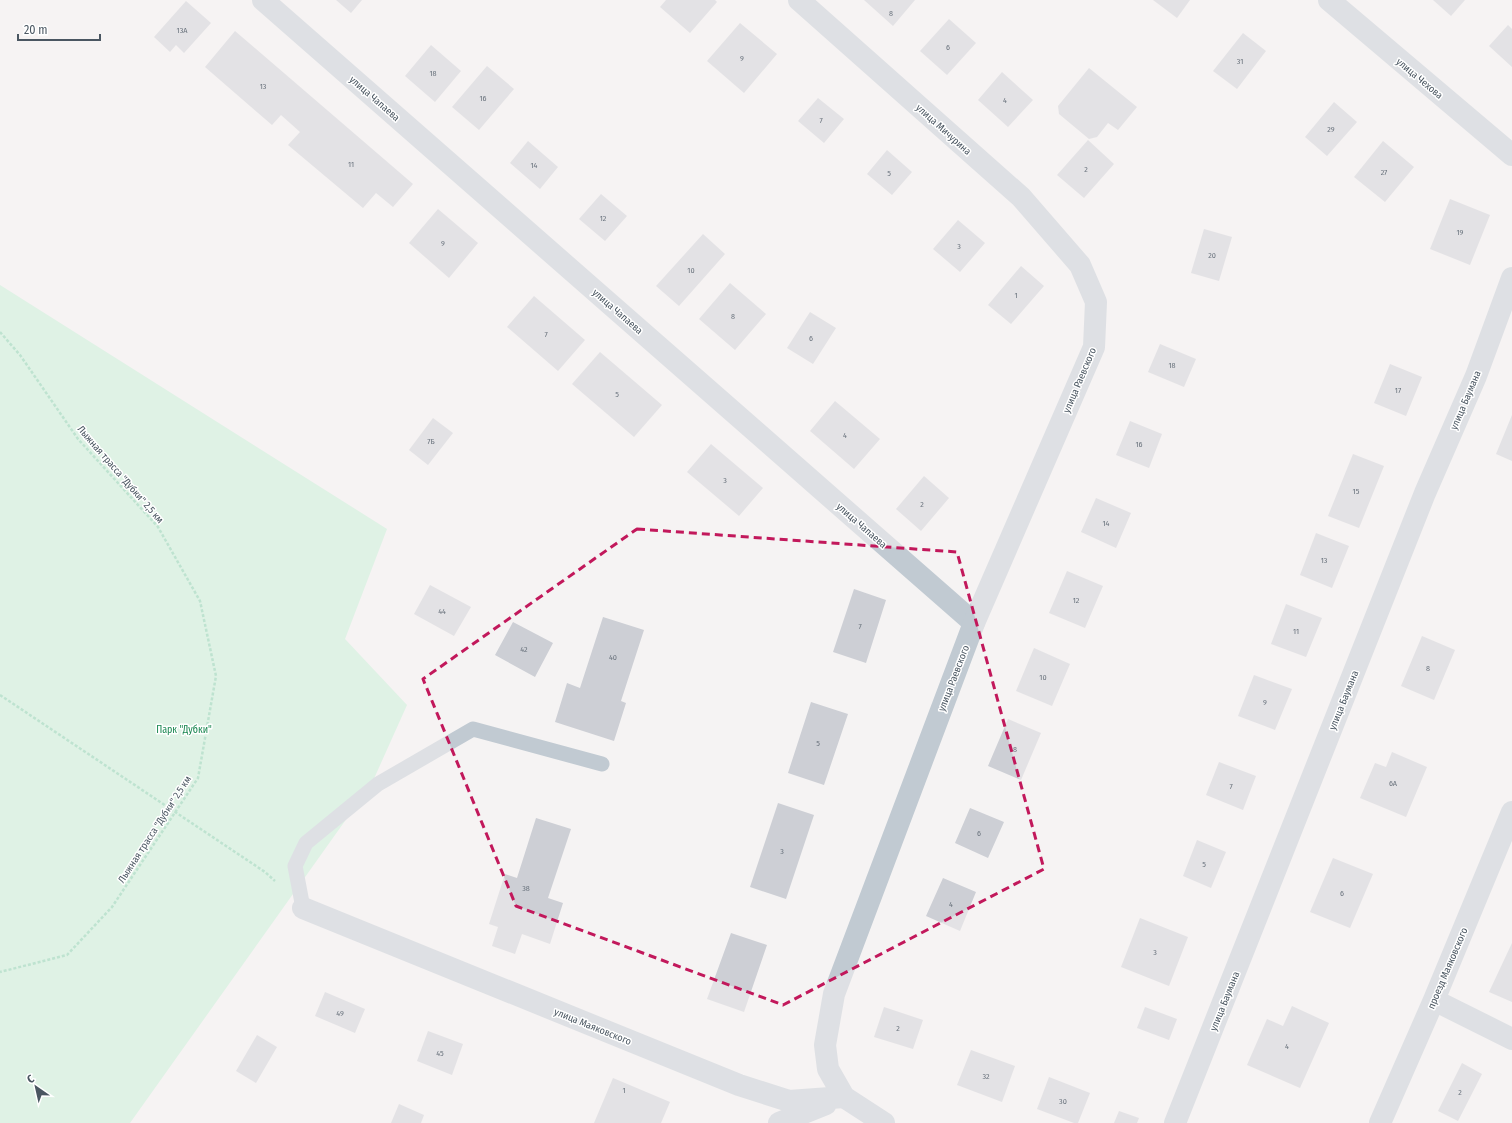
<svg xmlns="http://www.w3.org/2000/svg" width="1512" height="1123" viewBox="0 0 1512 1123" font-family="'Fira Sans Condensed',sans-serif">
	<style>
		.green { fill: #c3f1d5 }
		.building { fill: #cdcfd5 }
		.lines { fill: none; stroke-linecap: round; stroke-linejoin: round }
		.path { stroke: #7ad0a6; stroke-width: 2.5; stroke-dasharray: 3 2; stroke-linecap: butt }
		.service { stroke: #c1cad2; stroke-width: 15 }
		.minor { stroke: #c1cad2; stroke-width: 22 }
		.tertiary { stroke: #c1cad2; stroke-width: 22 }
		.marked { fill: none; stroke: #c2185b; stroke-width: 3; stroke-dasharray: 8 5; stroke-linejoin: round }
		.labels { text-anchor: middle; stroke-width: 3; stroke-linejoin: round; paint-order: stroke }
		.number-label { font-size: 8px; fill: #6b747e }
		.street-label { font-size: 10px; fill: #4a5661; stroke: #fff }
		.park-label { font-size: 10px; fill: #17864f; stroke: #fff }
	</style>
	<rect width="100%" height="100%" fill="#f5f3f3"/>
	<path class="green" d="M0,285L387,529L345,639L407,705L372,783L130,1123H0Z"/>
	<path class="building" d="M336,0H362L351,13Z
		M666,0H715L717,2L690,33L660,7Z
		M864,0H915L893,26Z
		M1153,0H1190L1177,18Z
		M1433,0H1465L1451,16Z
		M186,1L211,23L184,53L176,45L170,52L154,37Z
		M949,19L976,43L947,75L920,51Z
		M740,23L777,54L744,93L707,61Z
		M1508,25L1512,29V67L1489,46Z
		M235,31L413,184L393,207L376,193L363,208L288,145L300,132L281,115L272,125L205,67Z
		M1243,33L1266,51L1237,89L1213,71Z
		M431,45L461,71L435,102L405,76Z
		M487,66L514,89L479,130L452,107Z
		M1089,68L1137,107L1118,130L1108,123L1097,137L1089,139L1059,114L1058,106Z
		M1002,72L1033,100L1008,127L978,100Z
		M818,98L844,119L824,143L798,121Z
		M1334,102L1357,122L1327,156L1305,137Z
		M1088,140L1114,164L1084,198L1057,175Z
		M528,141L558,167L540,189L510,163Z
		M1383,141L1414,167L1385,202L1354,177Z
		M887,150L912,172L892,195L867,174Z
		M601,194L627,216L605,241L579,219Z
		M1450,199L1490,215L1470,265L1430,249Z
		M438,209L478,243L449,278L409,243Z
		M958,220L985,243L960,272L933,249Z
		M1204,229L1232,237L1219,281L1191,273Z
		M703,234L725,254L679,306L656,286Z
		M1021,266L1044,286L1011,324L988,305Z
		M730,283L766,314L735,350L699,319Z
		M534,296L585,340L558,371L507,327Z
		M810,312L836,328L813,364L787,348Z
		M1160,344L1196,359L1184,387L1148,372Z
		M600,352L662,405L634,437L572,384Z
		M1390,364L1422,377L1406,416L1374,403Z
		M835,401L880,439L854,469L810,431Z
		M1512,415V461L1496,454Z
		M433,418L453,433L428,465L409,450Z
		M1130,421L1162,434L1149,468L1116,455Z
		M711,444L763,488L739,516L687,472Z
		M1353,454L1384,466L1359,528L1328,516Z
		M924,476L949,498L921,531L896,509Z
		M1096,498L1131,513L1116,548L1081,532Z
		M1316,533L1349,546L1332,588L1300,575Z
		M1067,571L1103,586L1085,628L1049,613Z
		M430,585L471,607L454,636L414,614Z
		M854,589L886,600L866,663L833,652Z
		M1286,604L1322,618L1306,657L1271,644Z
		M603,617L644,630L621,701L626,703L614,741L555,722L567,683L580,688Z
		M513,622L553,643L535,677L495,655Z
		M1422,636L1455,650L1434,700L1401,686Z
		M1034,648L1070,664L1052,706L1016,691Z
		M1254,675L1292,689L1275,730L1238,716Z
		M811,702L848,714L824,785L788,773Z
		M1008,719L1041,733L1021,780L988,766Z
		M1392,752L1427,767L1406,817L1360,798L1375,763L1386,767Z
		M1219,762L1256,776L1243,810L1206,795Z
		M778,803L814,815L786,899L750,887Z
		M970,808L1004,822L988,858L955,843Z
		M536,818L571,829L548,898L563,903L550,944L522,934L515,954L492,946L498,927L489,924L505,874L517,878Z
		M1197,840L1226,852L1211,888L1183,876Z
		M1333,858L1373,874L1350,928L1310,912Z
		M943,878L976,892L960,931L926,916Z
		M1140,918L1188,937L1169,986L1121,967Z
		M731,933L767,945L744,1012L707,999Z
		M1512,943V1002L1489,992Z
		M325,992L365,1009L355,1033L315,1016Z
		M1292,1006L1329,1023L1300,1088L1247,1065L1267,1019L1283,1026Z
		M884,1007L923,1020L913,1049L874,1037Z
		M1145,1007L1177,1019L1169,1040L1137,1028Z
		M428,1031L463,1044L452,1075L417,1061Z
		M257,1035L277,1047L256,1083L236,1071Z
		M971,1050L1015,1066L1002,1102L957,1085Z
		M1462,1063L1482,1074L1458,1121L1438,1111Z
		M1049,1077L1090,1093L1078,1123H1074L1037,1109Z
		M613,1078L670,1102L661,1123H594Z
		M399,1104L424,1115L421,1123H391Z
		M1119,1111L1139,1118L1137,1123H1114Z"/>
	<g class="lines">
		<path class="path" d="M0,332L20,355L78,439L158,527L200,601L216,676L198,778L112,907L67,955L0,972
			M0,695L265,872L275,881"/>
		<path class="service" d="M303,908L295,866L306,843L378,784L473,729L602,764"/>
		<path class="minor" d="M263,0L974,623
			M1329,0L1512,155
			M303,908L739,1085L789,1101L844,1097
			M1434,1000L1512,1039
			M779,1123L826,1104
			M1175,1123L1425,493L1476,376L1512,278
			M1380,1123L1434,1000L1512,812"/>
		<path class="tertiary" d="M799,0L1021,197L1080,265L1096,302L1094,347L974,623L834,994L825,1045L828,1069L844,1097L884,1123"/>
	</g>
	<path d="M0 0H1512V1123H0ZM637,529L957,552L1044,869L783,1005L516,906L423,679Z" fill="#f5f3f3" fill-opacity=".55" fill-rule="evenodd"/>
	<path class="marked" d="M637,529L957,552L1044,869L783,1005L516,906L423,679Z"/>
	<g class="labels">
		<g class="number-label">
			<text x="891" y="16">8</text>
			<text x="182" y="33">13А</text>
			<text x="948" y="50">6</text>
			<text x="742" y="61">9</text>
			<text x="1240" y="64">31</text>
			<text x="433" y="76">18</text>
			<text x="263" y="89">13</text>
			<text x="483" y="101">16</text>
			<text x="1005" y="103">4</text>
			<text x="821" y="123">7</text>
			<text x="1331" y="132">29</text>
			<text x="351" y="167">11</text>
			<text x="534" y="168">14</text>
			<text x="1086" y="172">2</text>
			<text x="1384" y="175">27</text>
			<text x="889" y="176">5</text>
			<text x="603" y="221">12</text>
			<text x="1460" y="235">19</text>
			<text x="443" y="246">9</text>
			<text x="959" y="249">3</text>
			<text x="1212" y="258">20</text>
			<text x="691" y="273">10</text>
			<text x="1016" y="298">1</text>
			<text x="733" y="319">8</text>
			<text x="546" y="337">7</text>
			<text x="811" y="341">6</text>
			<text x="1172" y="368">18</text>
			<text x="1398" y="393">17</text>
			<text x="617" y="397">5</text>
			<text x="845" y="438">4</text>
			<text x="431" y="444">7Б</text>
			<text x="1139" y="447">16</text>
			<text x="725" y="483">3</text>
			<text x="1356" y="494">15</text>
			<text x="922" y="507">2</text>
			<text x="1106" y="526">14</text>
			<text x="1324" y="563">13</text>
			<text x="1076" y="603">12</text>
			<text x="442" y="614">44</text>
			<text x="860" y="629">7</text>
			<text x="1296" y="634">11</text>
			<text x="524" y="652">42</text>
			<text x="613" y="660">40</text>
			<text x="1428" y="671">8</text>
			<text x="1043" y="680">10</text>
			<text x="1265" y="705">9</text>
			<text x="818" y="746">5</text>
			<text x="1015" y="752">8</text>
			<text x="1393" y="786">6А</text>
			<text x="1231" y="789">7</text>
			<text x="979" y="836">6</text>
			<text x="782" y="854">3</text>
			<text x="1204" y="867">5</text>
			<text x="526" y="891">38</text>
			<text x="1342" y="896">6</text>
			<text x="951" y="907">4</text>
			<text x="1155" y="955">3</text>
			<text x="340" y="1016">49</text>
			<text x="898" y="1031">2</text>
			<text x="1287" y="1049">4</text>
			<text x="440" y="1056">45</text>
			<text x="986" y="1079">32</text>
			<text x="624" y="1093">1</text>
			<text x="1460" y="1095">2</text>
			<text x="1063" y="1104">30</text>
		</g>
		<g class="street-label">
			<text transform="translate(1420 78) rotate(40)" y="4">улица Чехова</text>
			<text transform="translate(375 98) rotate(41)" y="4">улица Чапаева</text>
			<text transform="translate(944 129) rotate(42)" y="4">улица Мичурина</text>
			<text transform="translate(618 311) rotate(41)" y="4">улица Чапаева</text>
			<text transform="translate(1079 380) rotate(-67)" y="4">улица Раевского</text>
			<text transform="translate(1465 400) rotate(-67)" y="4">улица Баумана</text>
			<text transform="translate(121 474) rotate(49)" y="4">Лыжная трасса "Дубки" 2,5 км</text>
			<text transform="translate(862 525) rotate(41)" y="4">улица Чапаева</text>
			<text transform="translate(953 678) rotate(-69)" y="4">улица Раевского</text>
			<text transform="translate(1343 700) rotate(-68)" y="4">улица Баумана</text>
			<text transform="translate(154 829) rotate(-57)" y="4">Лыжная трасса "Дубки" 2,5 км</text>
			<text transform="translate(1447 968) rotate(-67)" y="4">проезд Маяковского</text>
			<text transform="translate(1224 1001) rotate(-68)" y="4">улица Баумана</text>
			<text transform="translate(593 1026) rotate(22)" y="4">улица Маяковского</text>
		</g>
		<g class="park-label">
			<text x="184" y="733">Парк "Дубки"</text>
		</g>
	</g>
	<g transform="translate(36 1087) rotate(326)" stroke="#ffffff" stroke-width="3" paint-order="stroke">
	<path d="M0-3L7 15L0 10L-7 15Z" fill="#4a5661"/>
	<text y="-6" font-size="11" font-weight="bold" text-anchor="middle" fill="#4a5661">С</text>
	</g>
	<path d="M18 34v6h82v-6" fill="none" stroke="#4a5661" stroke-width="2"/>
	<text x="24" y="34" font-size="12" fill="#4a5661" stroke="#ffffff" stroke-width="3" paint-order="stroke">20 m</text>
</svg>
